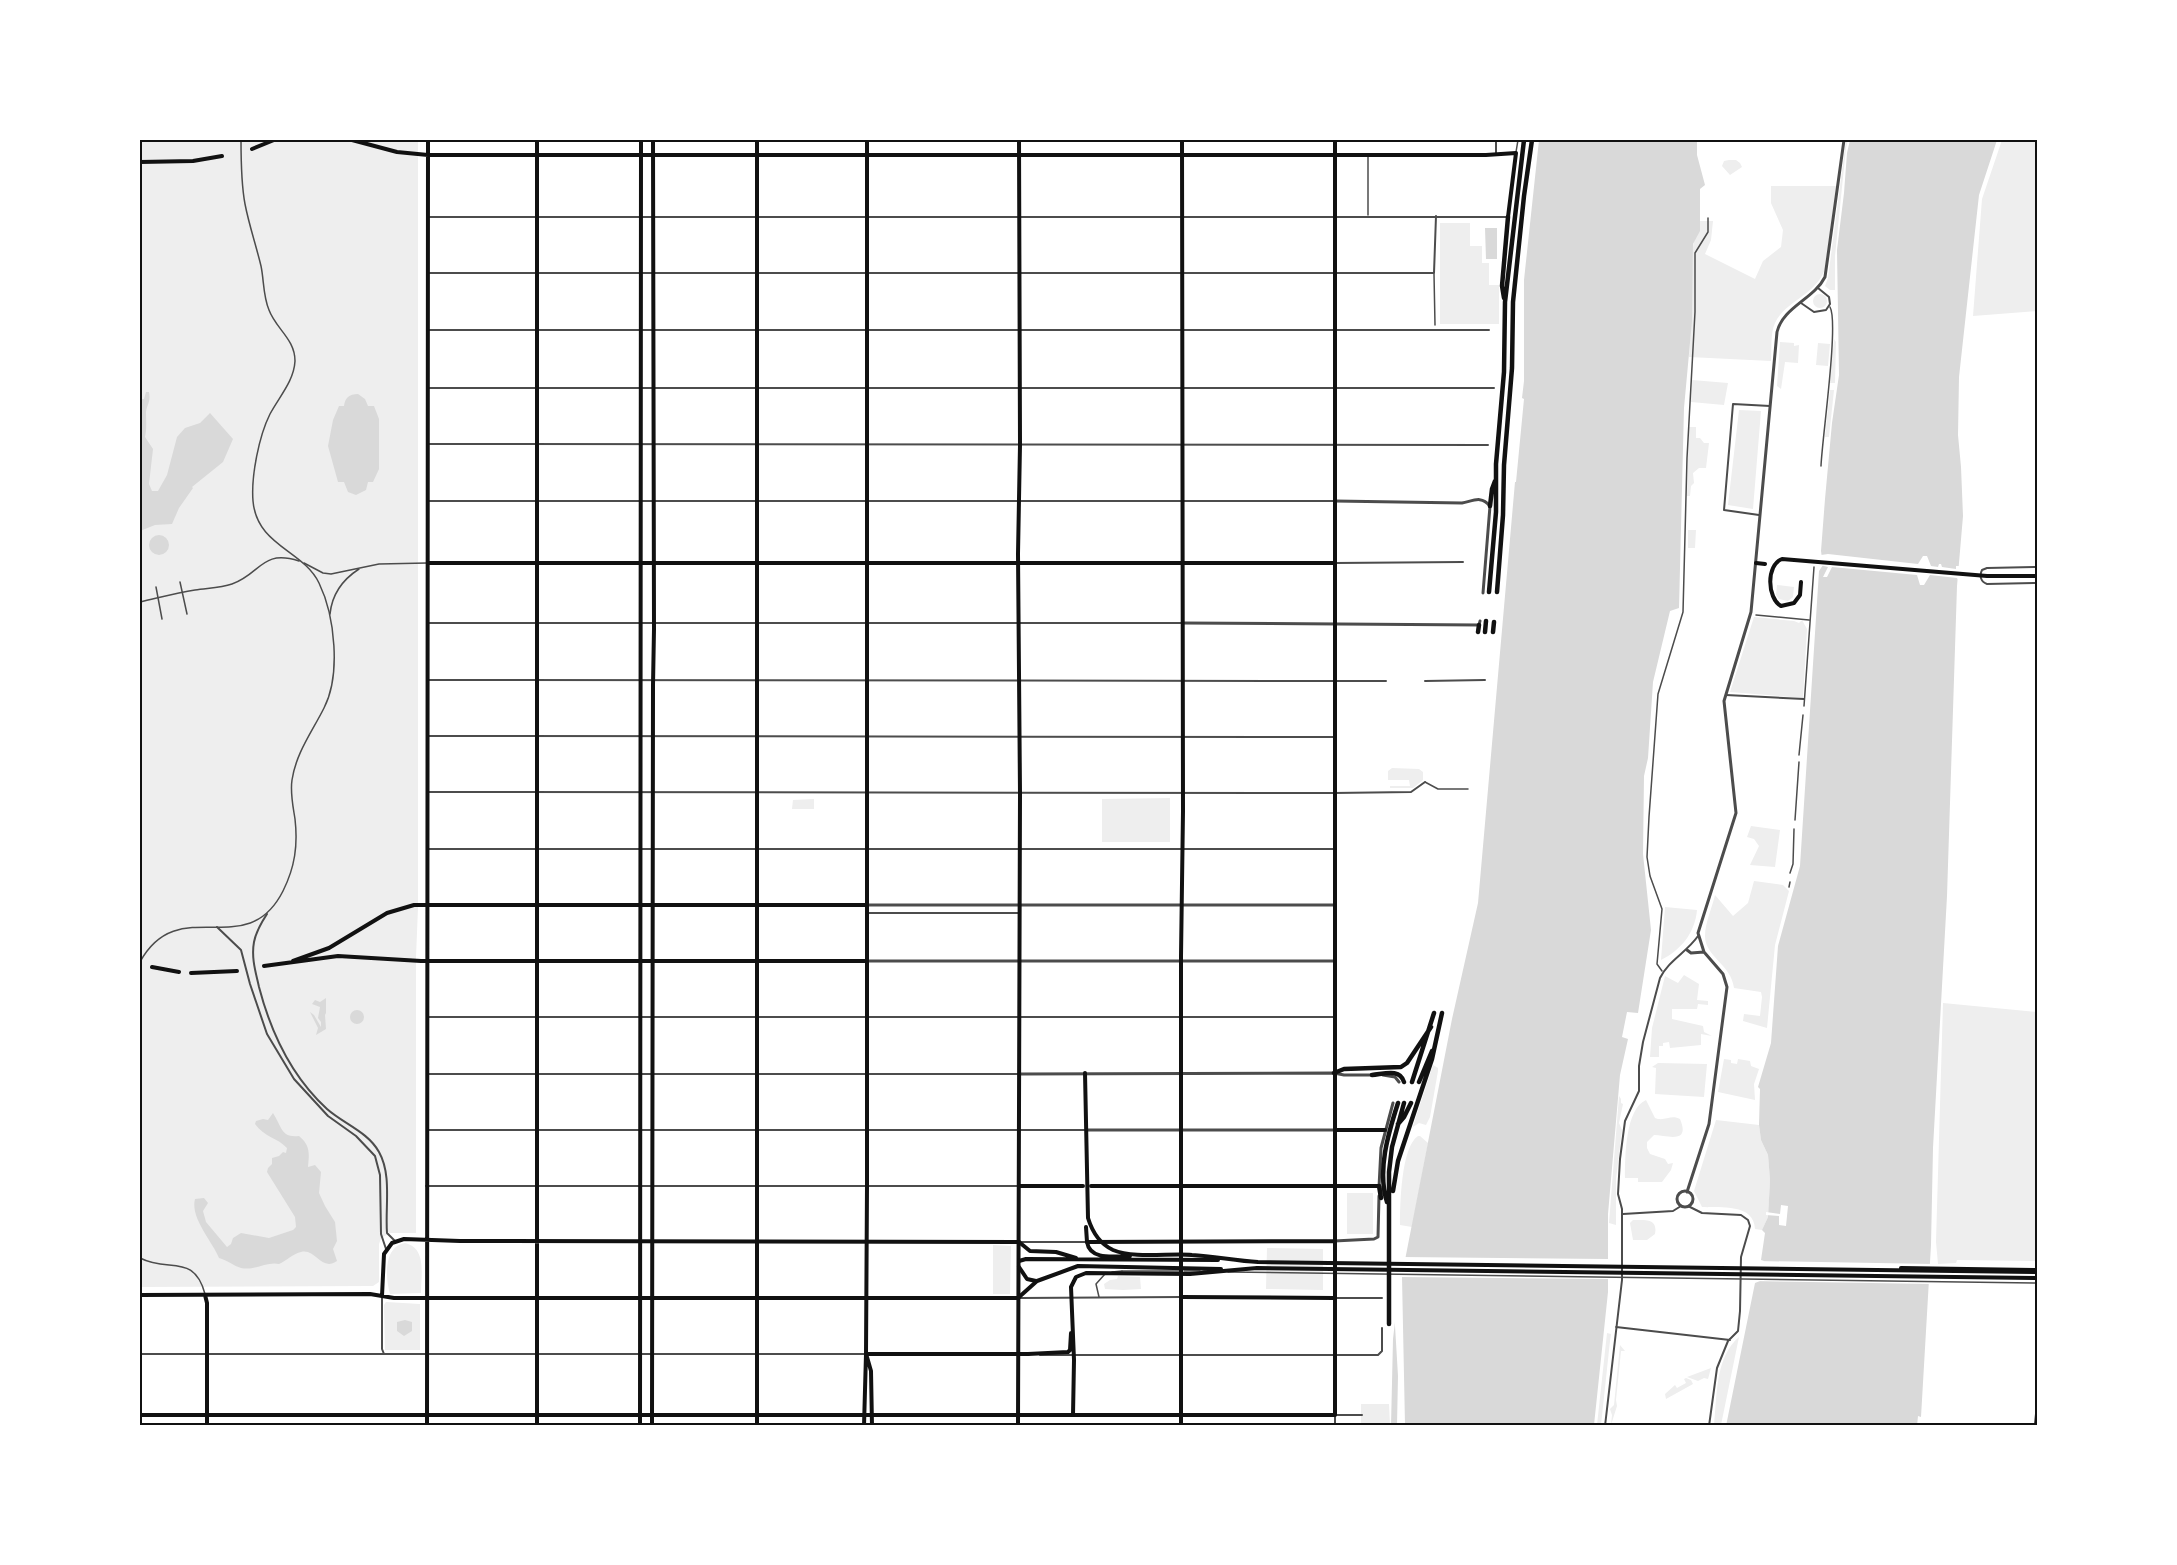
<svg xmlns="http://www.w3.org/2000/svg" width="2177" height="1565" viewBox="0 0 2177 1565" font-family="'Fira Sans',sans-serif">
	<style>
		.green { fill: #eee }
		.water { fill: #d9d9d9 }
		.pier { fill: #fff }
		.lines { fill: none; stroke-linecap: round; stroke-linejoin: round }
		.service { stroke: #4c4c4c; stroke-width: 1.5 }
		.pedestrian { stroke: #4c4c4c; stroke-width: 1.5 }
		.minor { stroke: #4c4c4c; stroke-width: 2 }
		.tertiary { stroke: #4c4c4c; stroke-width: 3 }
		.secondary { stroke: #111; stroke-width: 4 }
		.primary { stroke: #111; stroke-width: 4 }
		.trunk { stroke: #111; stroke-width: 4 }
		.motorway { stroke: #111; stroke-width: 4.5 }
		.neatline { fill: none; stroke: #111; stroke-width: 2 }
	</style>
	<rect width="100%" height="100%" fill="#fff"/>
	<path class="green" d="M140,140H418V908L416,957V1233H390L381,1238L379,1244V1282L373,1286L140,1287Z
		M1846,140H1848L1846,148L1835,256V290H1830L1825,286L1828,278Z
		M2002,140H2037V311L1973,316L1982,199Z
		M1729,160H1736L1740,163L1742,167L1730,175L1722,166L1724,161Z
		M1771,186H1836L1825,269C1816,295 1785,301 1775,323C1770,334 1772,349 1771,361L1689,357C1692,321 1691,285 1693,248C1693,238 1700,234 1700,221H1713L1711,240L1705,254L1755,279L1763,261L1781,247L1783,230L1771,203Z
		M1440,223H1470V246H1482V263H1489V285H1499V324H1440Z
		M1813 301a7 7 0 1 1 14 0a7 7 0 1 1-14 0Z
		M1834,339L1836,342L1835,383H1830Z
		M1780,342L1794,343V346L1799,345L1798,363L1785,362L1781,389L1777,386Z
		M1818,343L1830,344L1828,366L1816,365Z
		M1692,380L1728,383L1724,405L1691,402Z
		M1830,390H1834L1829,437H1825Z
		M1739,410L1761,411L1753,509L1728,505Z
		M1689,427H1696V438H1700L1704,443H1709L1706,468H1699L1693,473L1694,483L1691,486L1690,496H1687Z
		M1688,530H1696L1695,548H1688Z
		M1777,585L1794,587L1793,597L1788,601L1779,599L1776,595Z
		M1754,617L1794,621L1799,623L1802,620L1807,629L1803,698L1730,692Z
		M1392,768L1419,769L1423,772V780L1413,788H1390V786H1410L1409,780H1388V771Z
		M1170,798V842H1102V799Z
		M814,799V809H792L793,800Z
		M1751,826L1780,830L1775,867L1750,865L1759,846L1754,839L1747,837Z
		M1754,881L1783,885L1789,891L1775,945L1767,1028L1743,1021L1744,1014L1760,1016L1762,997L1761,992L1734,988C1731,964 1705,957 1705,936C1705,923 1712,908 1715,895L1733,916L1748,903Z
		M1665,907L1697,910C1695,933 1681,950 1661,960Z
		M1684,975L1699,984L1697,1000L1708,1001V1005L1698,1004L1697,1009H1672V1019L1703,1026L1704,1032L1712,1036L1701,1034V1045L1670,1048L1669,1042L1663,1043V1046H1659V1057H1650L1652,1028L1665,976L1678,983Z
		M1943,1003L2037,1012V1261L1957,1260L1956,1263L1938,1264L1936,1242Z
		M1724,1059L1731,1060V1063L1737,1064L1738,1059L1750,1061L1751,1066L1759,1069L1754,1084L1755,1100L1718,1092Z
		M1658,1063L1707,1064L1704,1097L1655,1094L1656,1068L1652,1067Z
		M1433,1065L1438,1068V1071L1430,1117L1426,1125L1419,1123L1413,1127L1411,1132Z
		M1619,1096L1621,1099V1103L1623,1104L1619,1123L1622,1130L1616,1179V1225L1609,1223Z
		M1646,1100L1655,1118C1664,1122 1671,1114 1680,1119C1691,1145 1666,1135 1654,1135L1647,1142V1148L1650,1154L1665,1159L1668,1164L1673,1163L1671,1170L1662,1182H1638V1178H1625C1625,1158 1625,1109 1646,1100Z
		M1716,1120L1759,1125L1761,1140L1768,1155L1770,1180L1768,1217L1762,1230L1755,1229C1754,1203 1720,1208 1702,1207L1694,1191Z
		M1418,1136H1420L1428,1143L1412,1227L1400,1225C1400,1205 1401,1147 1418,1136Z
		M1347,1193H1373V1234H1347Z
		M1633,1220C1645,1220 1658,1218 1655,1234L1647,1240H1633L1630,1223Z
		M405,1243C427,1248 421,1275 421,1293L390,1294C385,1277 384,1246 405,1243Z
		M993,1245L1011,1246L1010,1294H993Z
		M1267,1248L1323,1249V1290L1266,1289Z
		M1118,1276L1140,1277L1141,1289L1123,1290L1105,1289L1104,1284L1110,1280L1117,1279Z
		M386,1302L420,1304V1350H385L384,1305Z
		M1607,1333L1611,1334L1610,1341L1601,1425H1597Z
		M1739,1337L1721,1425H1714C1717,1397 1715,1357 1739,1337Z
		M1620,1345L1625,1351H1621L1616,1400L1617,1406L1611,1425L1612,1415L1610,1409L1614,1405Z
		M1711,1368L1708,1379L1704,1378L1698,1381L1687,1377Z
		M1686,1378L1691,1380L1693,1384L1666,1399L1665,1394L1675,1385L1677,1388L1686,1383L1684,1379Z
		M1361,1404H1389L1390,1425L1361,1424Z"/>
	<path class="water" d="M1539,140H1697V155L1705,185L1700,189V231L1693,244L1692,321L1684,408L1679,608L1670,611L1653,682L1648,758L1644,776L1643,854L1651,930L1638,1013L1627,1012L1622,1037L1628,1039L1620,1075L1608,1214V1292L1594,1425L1391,1426L1393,1339L1398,1296L1452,1019L1478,903L1515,482H1516L1524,399L1522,398L1524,381V280Z
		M1850,140H1997L1979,195L1959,377L1958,435L1961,467L1963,516L1957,586L1947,896L1933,1148L1931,1245L1921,1417L1918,1416L1917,1426H1726L1755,1283L1760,1281L1764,1261L1761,1260L1765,1233L1762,1230L1768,1217L1770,1180L1768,1155L1761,1140L1759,1125L1760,1089L1758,1087L1771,1043L1778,946L1800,866L1819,571L1823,565L1821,551L1825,499L1832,423L1839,375L1837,250L1844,193L1847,153Z
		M1485,228H1497V259H1486Z
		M146,392H149C151,402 147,404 146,412C146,421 147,427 145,437L153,449L149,484L152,491H158L167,475L177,437L185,428L200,423L210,413L233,439L223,462L192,487L193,488L179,508L172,524L155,525L140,531V399H144Z
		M358,394L365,399L368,406H374L379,419V469L373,482H368L366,490L356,495L348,492L344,482H338L328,446L333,420L339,406H344C345,398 349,394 358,394Z
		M149 545a10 10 0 1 1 20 0a10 10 0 1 1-20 0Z
		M326,998V1013L325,1015L326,1029L316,1035L318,1028L310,1012L314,1015L321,1027V1022L318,1018L320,1007L312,1004L315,1000L320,1002Z
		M350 1017a7 7 0 1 1 14 0a7 7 0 1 1-14 0Z
		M273,1113C282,1127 281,1138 299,1136C311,1146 309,1154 308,1167L315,1165L321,1172L319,1193L325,1206L335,1222L337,1241L333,1249L337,1261C321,1272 316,1248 301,1252C294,1253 286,1261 279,1264C267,1261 255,1271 241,1268C234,1266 227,1260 219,1258C212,1241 190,1218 195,1199L204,1198L208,1203L203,1211L206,1222L227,1247L231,1244L233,1238L241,1233L269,1238L293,1230L296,1227L295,1217L267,1172L268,1168L272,1164V1158L279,1156L283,1152L286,1153L287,1148C278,1138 264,1137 255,1124L256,1121L263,1119L268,1120Z
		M405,1320L412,1322V1331L404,1336L397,1331V1322Z"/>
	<path class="pier" d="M1819,553L1821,555L1828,554L1918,564L1923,556H1927L1931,566L1938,567L1939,564H1941L1942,567L1956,569V566H1959L1961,569V578L1959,581L1957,578L1930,575L1924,585H1920L1917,575L1832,567L1827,577H1823L1828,567L1820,565Z
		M1781,1205L1788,1206L1786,1226L1779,1225V1216L1766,1215V1212L1780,1214Z
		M1608,1255H1611V1283H1608V1279L1402,1277L1405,1425H1397L1398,1376L1394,1309L1403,1257L1608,1259Z
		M1758,1261L1933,1264L1932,1284L1753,1281L1751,1286L1752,1281L1758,1279L1761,1264Z"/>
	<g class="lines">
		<path class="service" d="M1516,152L1518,140
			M1368,215V157
			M304,563L323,573L331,574L379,564L427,563
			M140,602C158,598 176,593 195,590C207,588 220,588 232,584C261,574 261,549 299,561
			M330,614C332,594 342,580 359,569
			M1425,782L1438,789H1468
			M140,1258C169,1273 194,1253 205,1294
			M1112,1272L1122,1271
			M1099,1297L1096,1284L1105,1274"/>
		<path class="pedestrian" d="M1434,274L1435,325
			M1821,466C1822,439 1839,323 1830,307
			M180,582L187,614
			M156,587L162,619
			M1756,615L1809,620
			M1804,706L1814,567
			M1799,755L1803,715
			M1795,820L1799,762
			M1790,873L1793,864L1794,829
			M1789,887L1790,882
			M140,962C179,891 246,964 283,891C295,867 298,845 295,819C293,806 290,793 292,780C296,753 312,732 324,708C341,675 335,616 319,583C303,550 257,546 253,501C251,476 259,436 270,414C279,397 294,381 295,361C295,339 276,329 269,310C263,296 264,280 261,266C256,245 249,225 245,204C241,183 241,161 241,140
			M1662,971L1657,964L1662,909L1650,876L1647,857L1649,817L1658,694L1683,612L1687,458L1695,312V253L1708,232V218
			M1122,1271H1179
			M1184,1271H1200
			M1228,1272L2038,1283"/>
		<path class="minor" d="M1496,140V154
			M428,217H1508
			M428,273H1434L1436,216
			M1801,303L1814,312L1826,310L1830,304L1829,297L1818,288
			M428,330H1489
			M429,388H1494
			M428,444L1488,445
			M428,501H1334
			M1759,515L1724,510L1733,404L1770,406
			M1335,563L1463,562
			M2038,567L1987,568L1982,570C1979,576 1981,582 1987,584L2038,583
			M428,623H1181
			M429,680L1386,681
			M1425,681L1485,680
			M1726,695L1804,699
			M428,736L1334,737
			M428,792L1334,793L1411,792L1425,782
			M428,849H1334
			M867,913H1020
			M267,914C261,923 256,932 254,942C251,958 256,973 259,987C271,1033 291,1076 327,1109C344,1124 368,1132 379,1152C392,1175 385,1207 387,1233L395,1241
			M217,927L241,950L250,984L267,1034L294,1079L328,1116L356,1136L375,1156L380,1175L381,1234L386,1249
			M428,1017H1334
			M429,1074H1020
			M427,1130H1087
			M426,1186H1018
			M1688,1206L1702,1213L1741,1215L1748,1220L1750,1226L1741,1257L1740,1311L1738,1331L1728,1341L1717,1368L1709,1426
			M1623,1214L1673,1211L1681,1206
			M1021,1242H1087
			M382,1297V1349L384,1354
			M1020,1298L1182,1297
			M1334,1298H1382
			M1616,1327L1730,1340
			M140,1354H866
			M1040,1355H1378L1382,1351V1328
			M1335,1426V1415H1362
			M1605,1426L1622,1280V1209L1618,1194L1620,1159L1625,1121L1639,1091V1066L1643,1042L1660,978C1668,961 1687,952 1698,936"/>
		<path class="tertiary" d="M1335,501L1462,503C1473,501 1481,495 1490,506L1483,593
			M1182,623L1479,625L1480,621
			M867,905H1334
			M1687,950L1691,953L1704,952
			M867,961H1334
			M1020,1074L1334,1073L1344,1075H1373
			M1383,1075L1395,1077L1399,1082
			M1087,1130H1335
			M1379,1187L1381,1148L1393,1103
			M1677 1199a8 8 0 1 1 16 0a8 8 0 1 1-16 0Z
			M1687,1192L1709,1124L1727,987L1723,974L1704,952L1698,933L1736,813L1724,701L1751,612L1777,332C1783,307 1814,299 1825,277L1844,140
			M1334,1241L1374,1239L1378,1237L1379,1196"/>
		<path class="secondary" d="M352,140L397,152L428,155H1486L1516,153L1508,217
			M252,149L274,140
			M140,162L193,161L222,156
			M428,563H1335
			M1756,563L1765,564
			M1801,582L1800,595L1794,603L1781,606C1767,598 1766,565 1782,559L1987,576H2038
			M293,961L329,948L387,913L414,905H867
			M264,966L338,956L421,961H867
			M152,967L179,972
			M191,973L237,971
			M1335,1130H1385
			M1019,1186H1083
			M1091,1186H1379
			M1086,1227L1087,1242L1334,1241
			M140,1295L370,1294L394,1298H1018
			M205,1295L207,1303V1426
			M382,1296L384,1254L392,1243L404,1239L460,1241L1019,1242
			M1182,1297L1334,1298
			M866,1354H1028
			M1181,1415H1335V140
			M427,1426L428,140
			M537,1426V140
			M757,1426V140
			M2036,1426L2038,1402"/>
		<path class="primary" d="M867,1357L871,1371L872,1426
			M140,1415H1181
			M640,1426L641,140
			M652,1426L653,685L654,629L653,140
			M864,1426L866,1354L867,1186V140
			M1018,1426L1020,793L1018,554L1020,445L1019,140
			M1181,1426V956L1183,811L1182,140"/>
		<path class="trunk" d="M1085,1073L1088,1218C1092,1231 1100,1244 1113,1250C1134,1259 1169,1253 1192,1255C1214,1256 1236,1261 1258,1262L2038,1272
			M1019,1242L1030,1251L1056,1252L1076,1258
			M1087,1242C1090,1261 1115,1256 1130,1256
			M1019,1261L1026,1259L1218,1260
			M1019,1267L1027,1279L1036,1281
			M1901,1268L2038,1270
			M1018,1298L1037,1281L1078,1266L1221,1269
			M1028,1354L1068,1352L1070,1350L1071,1333
			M1073,1415L1074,1360L1071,1287L1076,1277L1086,1273L1190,1274L1257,1268L2038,1278"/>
		<path class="motorway" d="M1504,298L1502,286L1508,217
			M1490,506L1492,489L1495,481
			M1489,592L1496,512V464L1504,372L1505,302L1524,140
			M1497,592L1503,515L1504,465L1512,368L1513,302L1524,196L1532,140
			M1478,632L1479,625
			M1485,632L1486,621
			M1493,632L1494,622
			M1334,1073L1344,1069L1401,1067L1407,1063L1431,1027
			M1372,1075C1384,1074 1400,1068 1404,1082
			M1412,1082L1434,1013
			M1419,1082L1432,1051
			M1398,1124L1404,1117L1411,1103
			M1379,1186L1381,1198
			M1393,1191L1398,1161L1432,1059L1442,1013
			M1387,1202C1377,1171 1388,1134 1398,1103
			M1389,1324V1172L1392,1147L1404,1103"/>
	</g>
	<rect width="2177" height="1565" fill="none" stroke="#ffffff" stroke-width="282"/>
	<rect x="141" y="141" width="1895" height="1283" class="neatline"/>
</svg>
